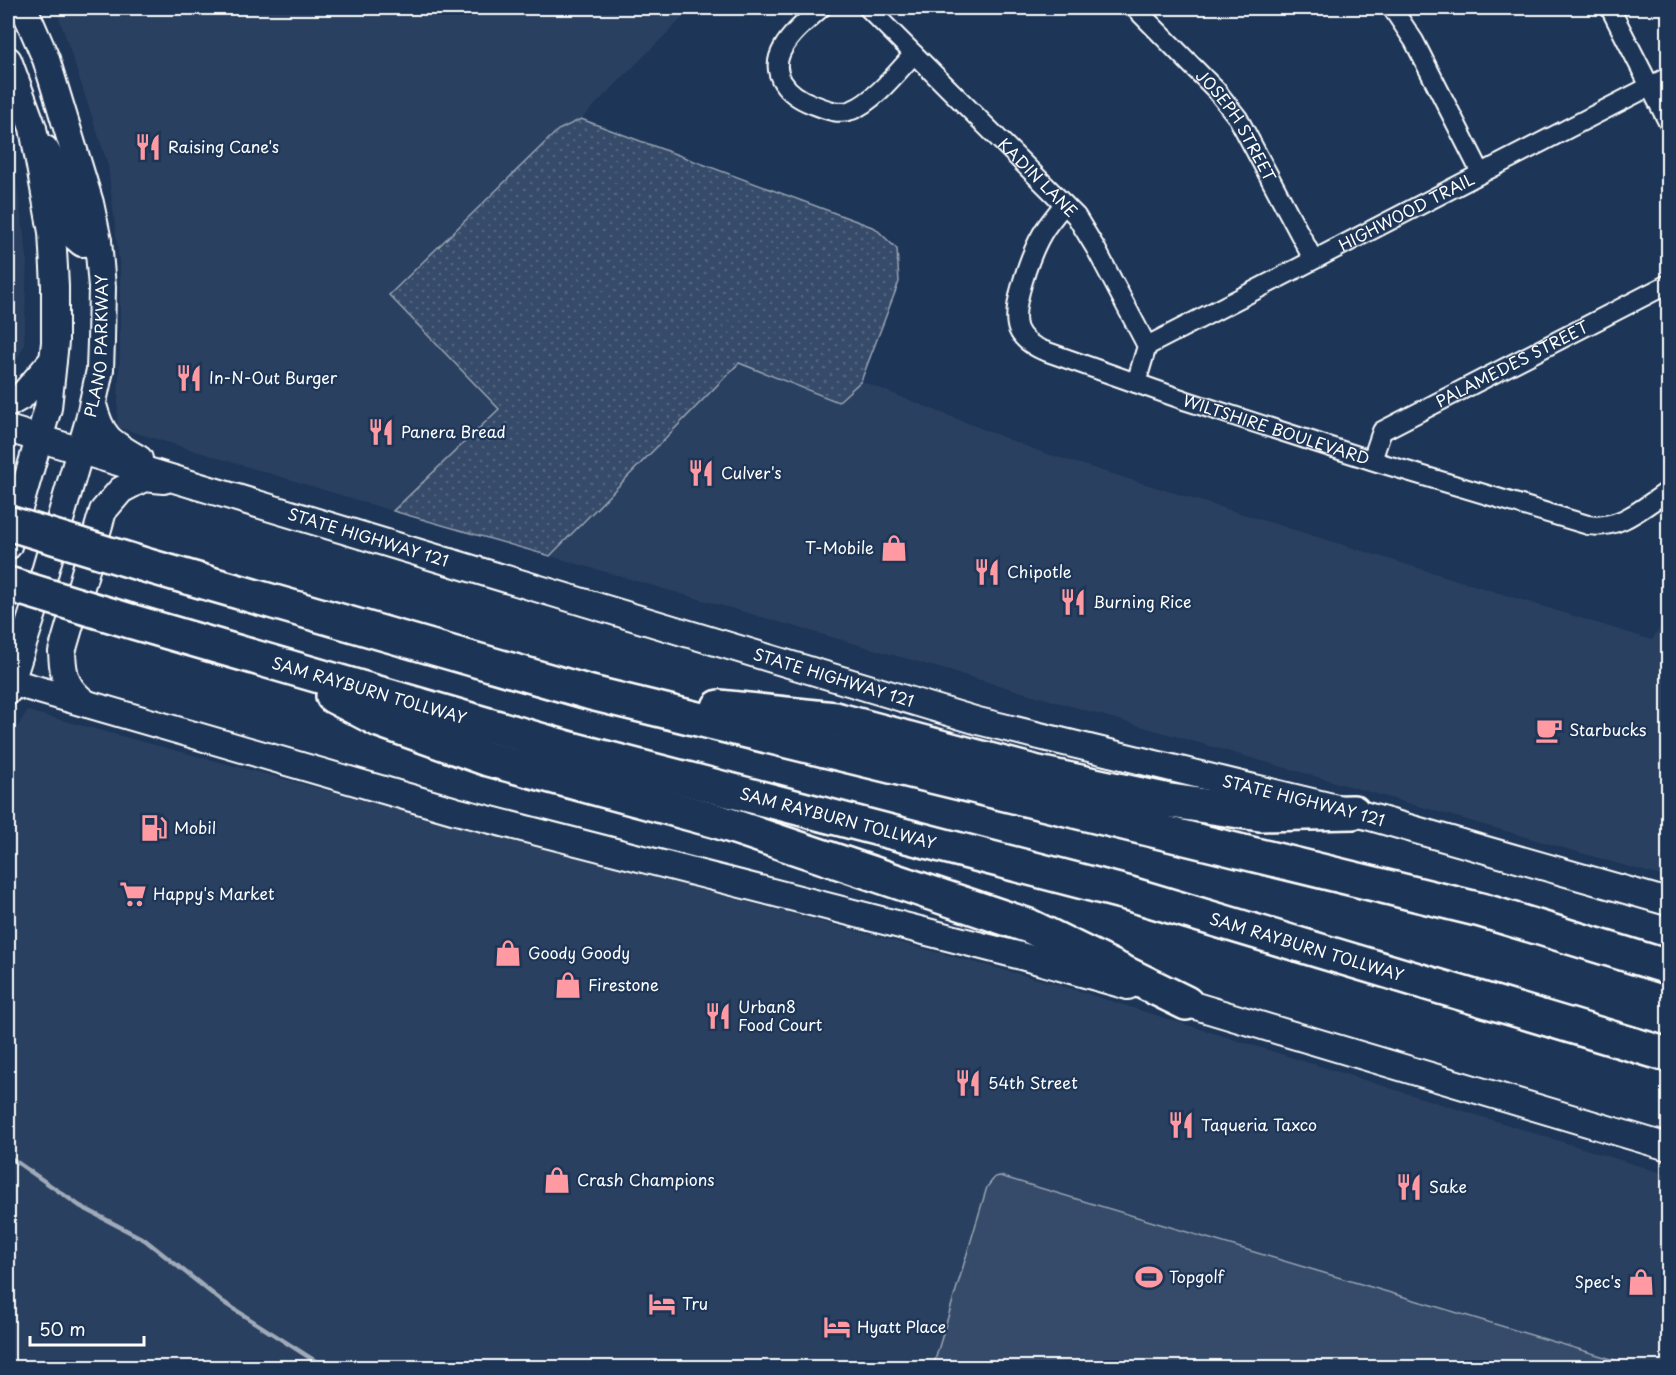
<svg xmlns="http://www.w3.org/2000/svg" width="1676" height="1375" viewBox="0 0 1676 1375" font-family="'Playpen Sans',sans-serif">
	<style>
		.built { fill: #2a4161 }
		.grass { fill: url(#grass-dots); stroke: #9aa5b4; stroke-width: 1.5 }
		.green { fill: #364b69; stroke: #9aa5b4; stroke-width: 1.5 }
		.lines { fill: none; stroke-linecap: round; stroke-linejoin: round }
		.stream { stroke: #a0aab8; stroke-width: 4.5 }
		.street-casing { stroke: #fff; stroke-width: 22 }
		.secondary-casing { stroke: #fff; stroke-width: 30 }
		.highway-casing { stroke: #fff; stroke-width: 38 }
		.street { stroke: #1d3557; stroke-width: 18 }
		.secondary { stroke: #1d3557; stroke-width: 26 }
		.highway { stroke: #1d3557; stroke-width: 33 }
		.highway-bridge-casing { stroke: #fff; stroke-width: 38; stroke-linecap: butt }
		.highway-bridge { stroke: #1d3557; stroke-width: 33 }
		.labels { text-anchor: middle; stroke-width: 4.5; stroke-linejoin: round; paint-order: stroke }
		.street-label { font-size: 16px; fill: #fff; stroke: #1d3557 }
		.poi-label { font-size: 16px; fill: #fff; stroke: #1d3557; text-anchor: start }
	</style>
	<defs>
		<pattern id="grass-dots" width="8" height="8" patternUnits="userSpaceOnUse" patternTransform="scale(1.5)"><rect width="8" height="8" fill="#364b69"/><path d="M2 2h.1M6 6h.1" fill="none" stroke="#546680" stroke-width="1.8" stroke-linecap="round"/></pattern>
	</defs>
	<rect width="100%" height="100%" fill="#1d3557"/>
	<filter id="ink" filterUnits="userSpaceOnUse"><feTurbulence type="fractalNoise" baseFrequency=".0167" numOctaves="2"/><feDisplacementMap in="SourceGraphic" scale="12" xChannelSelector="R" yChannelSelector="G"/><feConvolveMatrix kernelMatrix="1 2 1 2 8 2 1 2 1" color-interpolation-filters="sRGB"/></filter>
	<g filter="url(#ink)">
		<path class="built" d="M56,8H692L581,119L558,130L389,295L499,409L393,511L117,427L120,350V269L108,165Z
			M8,139L15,172L27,257L24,346L8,376Z
			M740,363L838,402L861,381L1041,452L1652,640L1668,615V878L550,556Z
			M27,711L1056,984L1668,1175V1367H8V743Z"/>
		<path class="grass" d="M581,119L875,228L897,249L899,282L861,381L838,402L739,363L550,556L393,511L499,409L389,295L558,130Z"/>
		<path class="green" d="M1000,1176L1638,1367H933L987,1187L995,1177Z"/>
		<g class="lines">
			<path class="stream" d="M8,1156L80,1206L145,1240L223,1302L326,1368"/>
			<defs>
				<g id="street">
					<path d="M821,8C808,20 792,32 783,48C768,74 788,95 812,104C825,109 838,115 852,110C875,101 898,71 914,54"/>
					<path id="s1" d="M868,8L1076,216L1096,249L1147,346L1136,383"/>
					<path id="s2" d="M1135,8L1216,90L1238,118L1313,259"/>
					<path d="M1392,8L1414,41L1481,173"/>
					<path d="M1610,8L1668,122"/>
					<path id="s3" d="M1064,204C1057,214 1048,223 1042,234C1031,253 1010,309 1018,329C1022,339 1033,346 1042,350L1187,401L1377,462L1588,525C1620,530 1643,507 1668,491"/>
					<path id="s4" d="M1147,346L1668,77"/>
					<path id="s5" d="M1372,460L1382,431L1668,284"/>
				</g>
				<g id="secondary">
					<path d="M8,60L33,128L52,232L55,286V342L48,408L8,546"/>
					<path d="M45,149L61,177L71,209L75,237L82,243L98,241"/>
					<path d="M8,404L22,396L53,360"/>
					<path d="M93,405C102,439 110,442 139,459"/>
					<path id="s6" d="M8,429L978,721L1353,812L1668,902"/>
					<path d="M8,681L456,811L1021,956L1128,986"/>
					<path id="s7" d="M8,691L33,613L89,420L100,370L101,341L102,287L98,241L90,203L46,59L24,8"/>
					<path d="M87,704C66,689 63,677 62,652L103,511L121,490L144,478L164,480"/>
					<path d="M1169,998L1668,1147"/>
				</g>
				<g id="highway">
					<path d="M145,565L591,693L1481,910L1668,967"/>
					<path id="s8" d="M130,621L571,749L1130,894L1668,1055"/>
					<path d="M333,696L379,720L488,759L717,821L1029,926L1186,1003"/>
					<path d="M719,707L835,719L1038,773L1164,800L1260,814L1353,812"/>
				</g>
			</defs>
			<use href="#street" class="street-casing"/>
			<use href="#secondary" class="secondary-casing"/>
			<use href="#highway" class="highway-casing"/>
			<use href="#street" class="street"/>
			<use href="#secondary" class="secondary"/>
			<use href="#highway" class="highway"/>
			<defs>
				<path id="highway-bridge" d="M8,523L145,565
					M8,584L130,621"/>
			</defs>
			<use href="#highway-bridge" class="highway-bridge-casing"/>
			<use href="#highway-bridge" class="highway-bridge"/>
		</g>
	</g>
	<defs>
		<symbol id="restaurant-bare" viewBox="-9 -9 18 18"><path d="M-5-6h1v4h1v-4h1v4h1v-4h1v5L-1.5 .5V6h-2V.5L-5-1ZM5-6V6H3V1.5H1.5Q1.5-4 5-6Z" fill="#ff9aa2" stroke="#1d3557" stroke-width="2.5" paint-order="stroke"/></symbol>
		<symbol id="shop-bare" viewBox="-9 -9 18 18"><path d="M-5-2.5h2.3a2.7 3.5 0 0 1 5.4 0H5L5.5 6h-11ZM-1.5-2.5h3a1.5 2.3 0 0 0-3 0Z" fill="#ff9aa2" stroke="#1d3557" stroke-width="2.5" paint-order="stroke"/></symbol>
		<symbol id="cafe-bare" viewBox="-9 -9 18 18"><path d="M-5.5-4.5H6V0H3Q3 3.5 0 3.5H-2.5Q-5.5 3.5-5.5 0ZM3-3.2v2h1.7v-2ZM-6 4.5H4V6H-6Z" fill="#ff9aa2" stroke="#1d3557" stroke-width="2.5" paint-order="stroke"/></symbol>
		<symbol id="fuel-bare" viewBox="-9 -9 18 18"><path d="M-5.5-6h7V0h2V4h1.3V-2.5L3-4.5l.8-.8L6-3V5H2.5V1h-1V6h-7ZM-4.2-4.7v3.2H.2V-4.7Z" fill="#ff9aa2" stroke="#1d3557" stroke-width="2.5" paint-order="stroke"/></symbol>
		<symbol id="supermarket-bare" viewBox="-9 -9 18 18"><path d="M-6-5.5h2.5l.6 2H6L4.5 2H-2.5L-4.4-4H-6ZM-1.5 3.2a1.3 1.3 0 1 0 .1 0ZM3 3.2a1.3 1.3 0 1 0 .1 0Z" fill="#ff9aa2" stroke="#1d3557" stroke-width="2.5" paint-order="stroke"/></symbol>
		<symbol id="stadium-bare" viewBox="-9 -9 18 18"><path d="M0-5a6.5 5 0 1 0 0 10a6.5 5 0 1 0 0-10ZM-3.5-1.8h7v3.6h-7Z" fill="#ff9aa2" stroke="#1d3557" stroke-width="2.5" paint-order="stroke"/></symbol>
		<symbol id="hotel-bare" viewBox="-9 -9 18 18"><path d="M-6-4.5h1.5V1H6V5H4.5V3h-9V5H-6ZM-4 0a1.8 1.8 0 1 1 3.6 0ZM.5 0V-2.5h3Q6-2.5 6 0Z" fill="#ff9aa2" stroke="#1d3557" stroke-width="2.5" paint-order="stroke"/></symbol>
	</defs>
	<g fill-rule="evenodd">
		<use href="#restaurant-bare" x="129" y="128" width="38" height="38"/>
		<use href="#restaurant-bare" x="170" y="359" width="38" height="38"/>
		<use href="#restaurant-bare" x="362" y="413" width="38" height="38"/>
		<use href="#restaurant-bare" x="682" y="454" width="38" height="38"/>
		<use href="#shop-bare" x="875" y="529" width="38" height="38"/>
		<use href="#restaurant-bare" x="968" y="553" width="38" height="38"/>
		<use href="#restaurant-bare" x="1054" y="583" width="38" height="38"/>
		<use href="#cafe-bare" x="1530" y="711" width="38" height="38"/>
		<use href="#fuel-bare" x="135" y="809" width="38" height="38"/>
		<use href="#supermarket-bare" x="114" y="875" width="38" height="38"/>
		<use href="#shop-bare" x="489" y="934" width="38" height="38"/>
		<use href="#shop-bare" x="549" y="966" width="38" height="38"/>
		<use href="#restaurant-bare" x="699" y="997" width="38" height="38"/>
		<use href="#restaurant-bare" x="949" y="1064" width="38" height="38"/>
		<use href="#restaurant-bare" x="1162" y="1106" width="38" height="38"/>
		<use href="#shop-bare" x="538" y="1161" width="38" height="38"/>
		<use href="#restaurant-bare" x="1390" y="1168" width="38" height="38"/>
		<use href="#stadium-bare" x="1130" y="1258" width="38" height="38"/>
		<use href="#shop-bare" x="1622" y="1263" width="38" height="38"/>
		<use href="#hotel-bare" x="643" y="1285" width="38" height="38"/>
		<use href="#hotel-bare" x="818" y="1308" width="38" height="38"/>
	</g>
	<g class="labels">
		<g class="street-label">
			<text dy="6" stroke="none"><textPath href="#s2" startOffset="156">JOSEPH STREET</textPath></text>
			<text dy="6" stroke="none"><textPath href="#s1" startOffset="240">KADIN LANE</textPath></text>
			<text dy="6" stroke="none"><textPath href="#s4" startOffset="292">HIGHWOOD TRAIL</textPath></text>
			<text dy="6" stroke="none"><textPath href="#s7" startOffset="358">PLANO PARKWAY</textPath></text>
			<text dy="6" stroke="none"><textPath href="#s5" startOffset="177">PALAMEDES STREET</textPath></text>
			<text dy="6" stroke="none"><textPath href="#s3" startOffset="417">WILTSHIRE BOULEVARD</textPath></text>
			<text dy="6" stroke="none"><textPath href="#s6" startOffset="376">STATE HIGHWAY 121</textPath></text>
			<text dy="6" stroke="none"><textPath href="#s6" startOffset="862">STATE HIGHWAY 121</textPath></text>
			<text dy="6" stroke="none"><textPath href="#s8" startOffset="249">SAM RAYBURN TOLLWAY</textPath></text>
			<text dy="6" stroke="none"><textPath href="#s6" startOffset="1348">STATE HIGHWAY 121</textPath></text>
			<text dy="6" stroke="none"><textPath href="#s8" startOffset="735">SAM RAYBURN TOLLWAY</textPath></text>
			<text dy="6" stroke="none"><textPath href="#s8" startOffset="1221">SAM RAYBURN TOLLWAY</textPath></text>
		</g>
		<g class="poi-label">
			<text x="168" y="153">Raising Cane's</text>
			<text x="209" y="384">In-N-Out Burger</text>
			<text x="401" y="438">Panera Bread</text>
			<text x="721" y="479">Culver's</text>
			<text x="874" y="554" text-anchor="end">T-Mobile</text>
			<text x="1007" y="578">Chipotle</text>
			<text x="1093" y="608">Burning Rice</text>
			<text x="1569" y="736">Starbucks</text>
			<text x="174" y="834">Mobil</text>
			<text x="153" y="900">Happy's Market</text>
			<text x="528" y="959">Goody Goody</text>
			<text x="588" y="991">Firestone</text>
			<text x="738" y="1013">Urban8<tspan x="738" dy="18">Food Court</tspan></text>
			<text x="988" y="1089">54th Street</text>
			<text x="1201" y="1131">Taqueria Taxco</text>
			<text x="577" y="1186">Crash Champions</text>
			<text x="1429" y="1193">Sake</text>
			<text x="1169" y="1283">Topgolf</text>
			<text x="1621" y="1288" text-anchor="end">Spec's</text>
			<text x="682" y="1310">Tru</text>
			<text x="857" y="1333">Hyatt Place</text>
		</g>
	</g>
	<rect width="1676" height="1375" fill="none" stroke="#1d3557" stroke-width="30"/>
	<rect x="15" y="15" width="1646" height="1345" fill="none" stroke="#fff" stroke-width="2" filter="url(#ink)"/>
	<path d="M30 1336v9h114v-9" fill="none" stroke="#ffffff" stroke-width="3"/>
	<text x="39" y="1336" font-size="18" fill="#ffffff" stroke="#1d3557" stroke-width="4.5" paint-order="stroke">50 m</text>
</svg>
